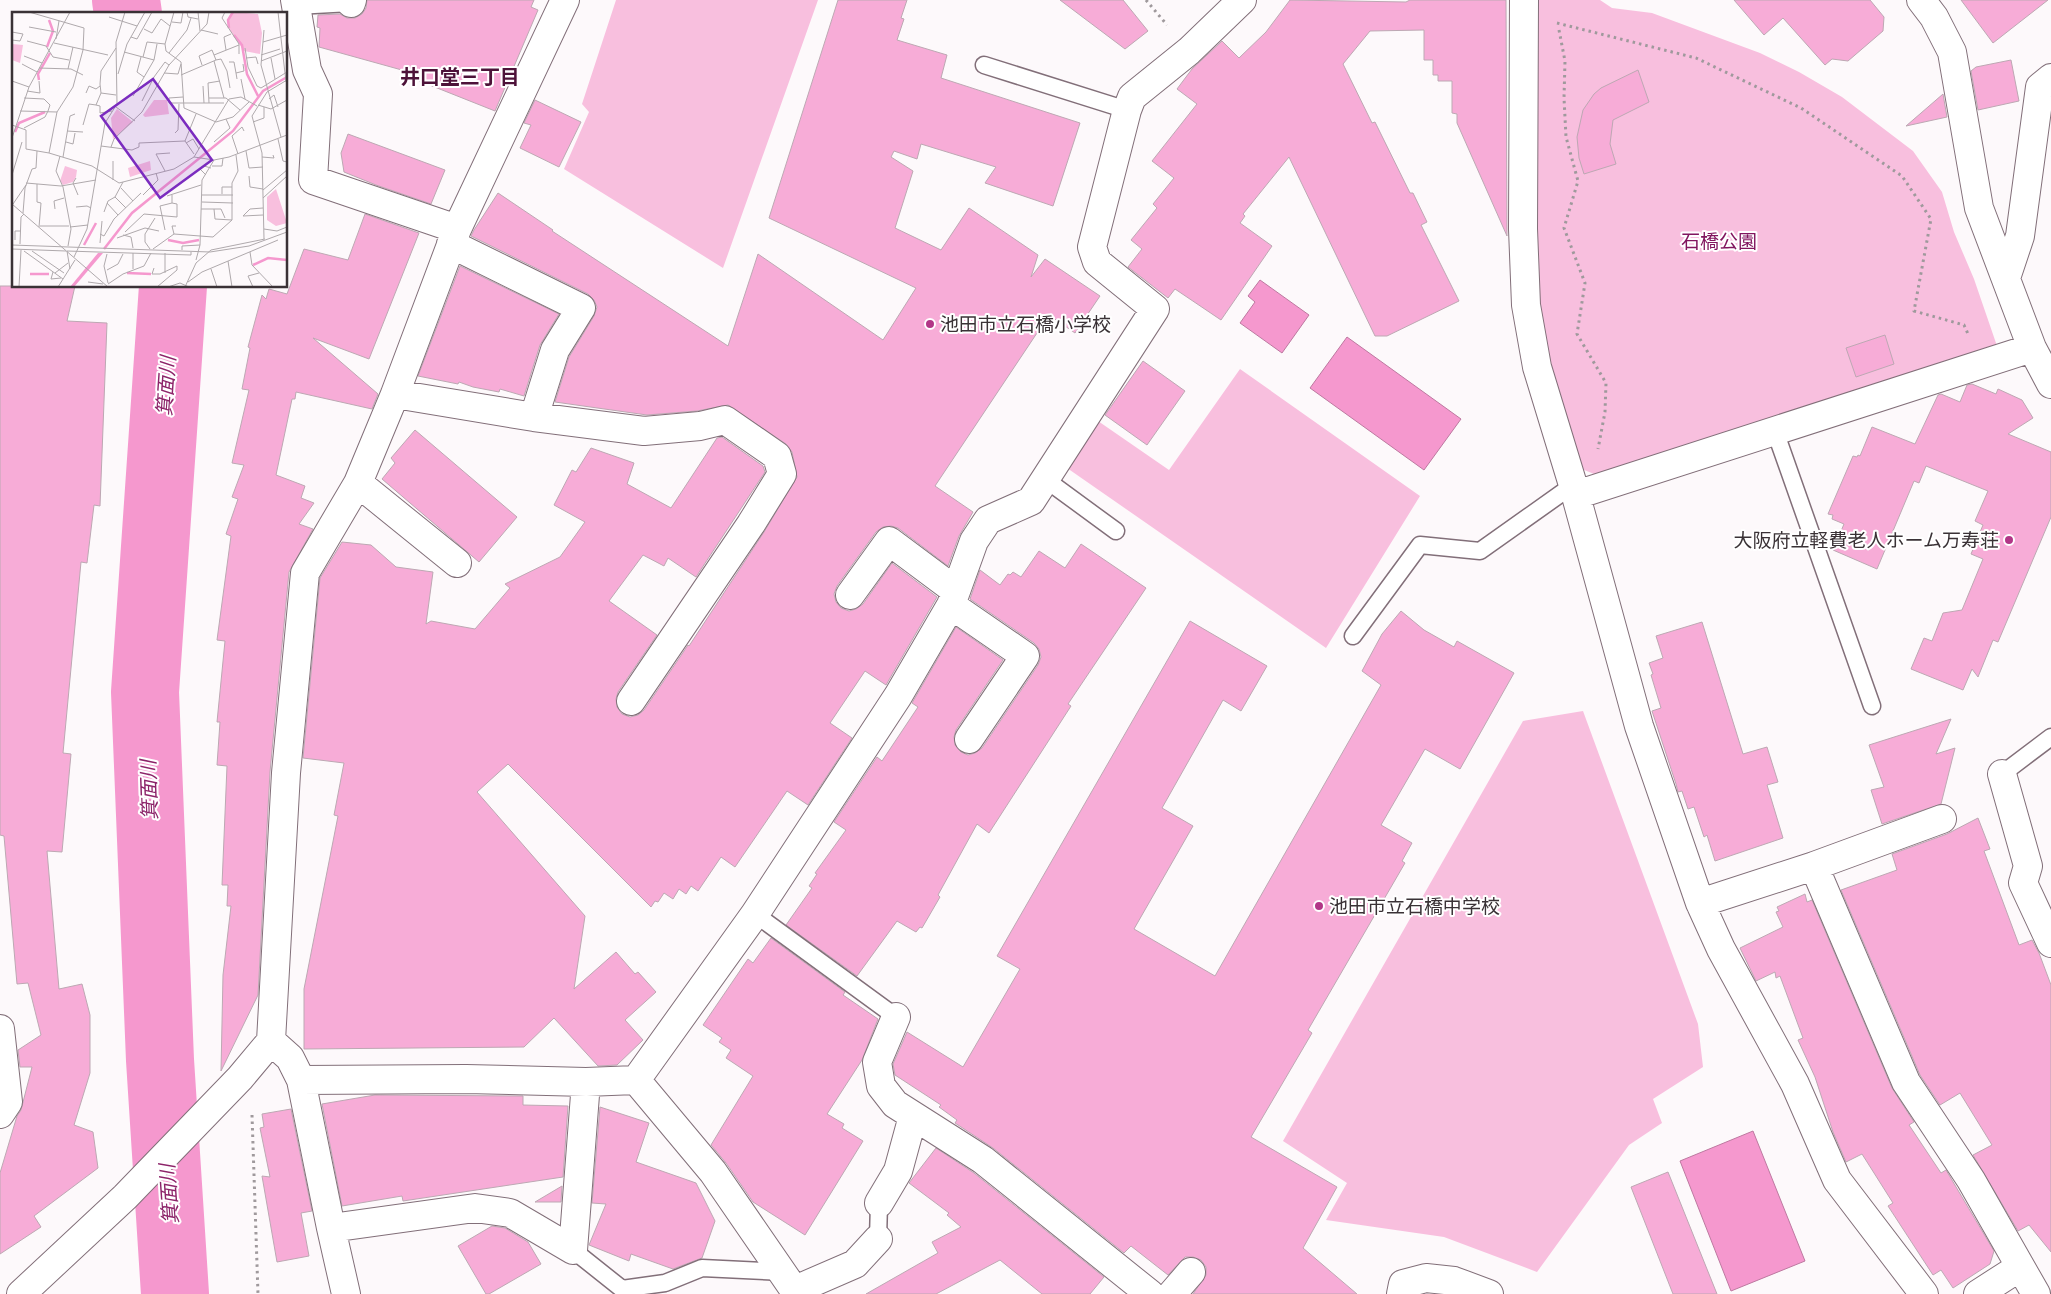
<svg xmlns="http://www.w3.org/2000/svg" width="2051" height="1294" viewBox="0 0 2051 1294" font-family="'Alegreya Sans','Noto Sans JP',sans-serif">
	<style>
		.green { fill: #f8bfde }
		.water { fill: #f598ce; stroke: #bd79a0 }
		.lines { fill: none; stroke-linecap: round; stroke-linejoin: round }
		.river { stroke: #f598ce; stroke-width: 68 }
		.building { fill: #f7acd7; stroke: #bda8b3 }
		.service-casing { stroke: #826f79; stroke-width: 19 }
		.minor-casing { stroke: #826f79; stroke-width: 30 }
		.path { stroke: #9f999c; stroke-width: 3; stroke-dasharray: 2.5 4; stroke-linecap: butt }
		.service { stroke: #fff; stroke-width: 16 }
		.minor { stroke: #fff; stroke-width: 28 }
		.poi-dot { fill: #b23687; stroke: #fff; stroke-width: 2 }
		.labels { text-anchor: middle; stroke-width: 4; stroke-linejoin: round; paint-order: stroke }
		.park-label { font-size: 19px; fill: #81155f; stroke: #fff }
		.poi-label { font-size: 19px; fill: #3a3236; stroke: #fff; text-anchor: start }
		.neighbourhood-label { font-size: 20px; font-weight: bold; fill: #4d1239; stroke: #fff }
		.water-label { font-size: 20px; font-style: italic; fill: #8c2369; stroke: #fff }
		.inset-river { fill: none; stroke: #f598ce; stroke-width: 2.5 }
		.inset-road { fill: none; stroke: #afa9ac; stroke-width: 1 }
		.view { fill: #7b2cbf; fill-opacity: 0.15; stroke: #7b2cbf; stroke-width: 2.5 }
		.inset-edge { fill: none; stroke: #3a3236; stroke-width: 2.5 }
	</style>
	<rect width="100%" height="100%" fill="#fdf9fb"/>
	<path class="green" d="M616,0H818L723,268L564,169L589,112L582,104Z
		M1532,0H1600L1612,8L1652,13L1760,53L1799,72L1842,97L1913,151L1942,192L1954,232L1974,279L1997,346L1607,474H1594L1577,467L1552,386L1535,302Z
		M1240,369L1420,496L1326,648L1067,468L1098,421L1169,470Z
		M1583,711L1698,1024L1703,1067L1653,1099L1662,1123L1629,1145L1537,1272L1444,1237L1326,1220L1347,1183L1283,1141L1523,721Z"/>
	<path class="water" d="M1260,280L1309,315L1282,353L1240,323L1255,302L1248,296Z
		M1347,337L1461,419L1424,470L1310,388Z
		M1753,1131L1805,1261L1731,1291L1680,1161Z"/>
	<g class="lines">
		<path class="river" d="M126,0L128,14
			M173,286L145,692L160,1060L175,1294"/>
	</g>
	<path class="building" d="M367,0H534L531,7L538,10L495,111L407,76L409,72L319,47L320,28L317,27L318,15L340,14L347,18H355L362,14L366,8Z
		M838,0H907L901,18L904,19L897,40L947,55L941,78L1080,123L1053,206L985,183L996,167L921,144L917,159L894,151L891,157L913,171L895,228L941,250L969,208L1038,255L1031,277L1045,259L1100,296L1075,333L1049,315L935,486L973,512L959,536L948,566L898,528L891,526L883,527L876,532L837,586L834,594L836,602L841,608L849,611L856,609L863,604L892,563L937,597L886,685L865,671L830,723L852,738L808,805L787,791L735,867L721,857L698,891L691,886L686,894L679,889L673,899L664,893L658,902L655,901L651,907L508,764L477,792L585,916L574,989L616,952L635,974L638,972L656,992L625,1020L643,1040L617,1065L598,1066L554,1018L524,1047L304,1049V989L338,816L334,815L344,763L303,758L320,578L342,542L371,545L396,567L433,572L426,624L431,621L475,629L510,588L505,584L560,557L585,522L554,505L572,470L576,472L591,448L634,463L627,484L671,508L717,438L722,437L763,466L765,472L696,577L668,558L664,566L643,555L609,601L657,635L618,692L616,699L617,707L622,714L630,717L638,715L644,710L682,654L688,645L689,646L764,532L797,477L792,452L786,444L728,405L697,411L647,415L555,402L569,357L594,316L597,307L594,300L588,294L471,236L474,230L498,193L553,230L552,231L728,346L758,254L883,340L916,288L769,218Z
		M1060,0H1123L1148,31L1125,49Z
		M1290,0L1406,2L1410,0H1506L1507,236L1457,123V114L1452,113V81H1438V75H1433V60H1424V30L1370,31L1343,64L1372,123L1375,122L1410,193H1413L1427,222L1421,225L1459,301L1387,336H1375L1289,157L1243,214L1245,216L1240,223L1272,246L1221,320L1175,289L1168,298L1128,267L1142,249L1131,240L1157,208L1153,204L1174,178L1152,161L1197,104L1177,89L1192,69L1222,41L1239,58L1266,32Z
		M1734,0H1870L1884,17L1883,31L1848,61L1832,59L1825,65L1783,18L1764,35Z
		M1961,0H2048L1993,43Z
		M2011,60L2019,101L1978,110L1971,71L1976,67Z
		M1638,70L1649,102L1613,120L1610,144L1616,164L1584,174L1579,158L1577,137L1583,110L1594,94L1601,88Z
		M1943,94L1947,117L1906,126Z
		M535,100L581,122L559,167L520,148L531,125L524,123Z
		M348,134L445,170L431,204L376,185L344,172L341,153Z
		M365,214L419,233L369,359L313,338L378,394L372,409L296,392L295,399H292L276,475L305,486L301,498L314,503L299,524L313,529L289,572L270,772L258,995L221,1071L223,975L231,906H227L228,885H222L227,766L217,765L220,722H217L225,641L217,640L231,536L226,534L238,499L232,497L244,465L232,463L249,390L242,389L250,348L248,347L262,295L266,299L269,289L287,294L304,249L348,260Z
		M460,266L559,314L540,345L524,396L500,389L499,392L473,387L459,382L458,384L418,376Z
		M0,286H75L67,321L107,323L100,506L94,505L87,563L81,562L63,753L71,754L62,852L47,851L59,989L82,984L90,1015V1073L74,1125L93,1132L98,1168L34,1216L41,1227L0,1254V1173L17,1116L21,1110L32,1067H20L18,1050L41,1035L28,983L17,984L4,836L0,835Z
		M1885,335L1894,364L1856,377L1846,348Z
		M1143,361L1185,391L1147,445L1105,415Z
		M1972,384L1996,394L1998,389L2022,400L2033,418L2008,434L2051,452V517L1998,642L1993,640L1978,677L1972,669L1963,690L1911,669L1924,638L1932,641L1943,613L1962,610L1983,559L1971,554L1983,525L1975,521L1988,491L1926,466L1919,483L1914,481L1877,569L1833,550L1844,524L1832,519L1833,515L1828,514L1853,456L1857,457L1858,455L1860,456L1872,427L1915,444L1938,395L1941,394L1960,402L1967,385Z
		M415,430L517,517L479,562L382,479L395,463L391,458Z
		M1081,544L1146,588L1068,704L1071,706L989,833L977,824L938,895L940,897L922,928L920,927L916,932L897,921L857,976L786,925L812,888L809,886L817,874L815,873L846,830L834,822L877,757L882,761L918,707L912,703L956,627L1003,660L956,730L954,737L955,745L961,752L968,755L975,753L982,748L1038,665L1041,657L1039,649L1034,643L970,599L980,570L1000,585L1008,574L1010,575L1013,572L1021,577L1039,551L1065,568Z
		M1401,611L1424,630L1454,647L1457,641L1514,673L1460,769L1425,749L1381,825L1412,843L1402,861L1405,863L1308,1030L1312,1033L1251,1137L1337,1187L1303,1248L1357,1294H1193L1206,1275V1267L1201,1260L1193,1257H1185L1168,1275L1131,1246L1124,1253L993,1148L955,1123L957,1120L939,1107L941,1105L895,1075L893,1064L907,1032L963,1067L1020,969L997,956L1190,621L1267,666L1241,711L1223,700L1162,808L1193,826L1134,929L1215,976L1381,685L1362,671L1382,634Z
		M1702,622L1743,754L1767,747L1778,782L1767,785L1783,838L1715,861L1707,835L1704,837L1694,807L1688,809L1682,791L1678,792L1676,784L1652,711L1661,708L1651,675L1653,674L1649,663L1663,658L1656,636Z
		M1951,719L1936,754L1955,748L1941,804L1882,824L1871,790L1884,787L1869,745Z
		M1978,818L1990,849L1984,851L2019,945L2032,940L2039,953L2051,985V1252L2029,1225L2018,1231L1973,1155L1992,1145L1960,1093L1940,1105L1920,1075L1841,890L1897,870L1892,854L1947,834Z
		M1805,894L1807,902L1812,900L1892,1088L1914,1122L1909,1125L1941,1173L1946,1170L1994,1251L1990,1264L1953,1288L1941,1270L1933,1275L1888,1206L1893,1203L1862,1154L1846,1162L1833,1132L1815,1077L1798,1040L1803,1038L1780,976L1776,978L1775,972L1756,981L1740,948L1783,927L1776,912L1779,911L1777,907Z
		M771,938L845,992L843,995L878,1019L862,1060L827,1114L844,1124L842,1128L863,1141L805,1235L753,1202L726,1163L711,1145L753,1076L726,1058L731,1050L719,1042L722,1038L703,1025L748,959L753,963Z
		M375,1095L523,1096V1105L568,1106L563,1177L403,1201L402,1196L342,1206L322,1104Z
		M600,1107L649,1123L636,1162L696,1183L715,1221L702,1258L673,1269L631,1254L629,1261L589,1245L606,1204L592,1203Z
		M291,1109L312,1211L301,1213L309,1256L277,1262L262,1176L270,1177L260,1128L264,1127L262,1114Z
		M936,1148L974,1173L1104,1277L1090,1294H1042L1000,1260L936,1294H866L938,1253L932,1242L961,1227L947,1215L949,1213L909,1183Z
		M1668,1172L1717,1294H1673L1631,1187Z
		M562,1186L561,1202H535Z
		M492,1226L505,1228L528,1242L541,1264L489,1294H486L458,1246Z"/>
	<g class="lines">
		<defs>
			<path id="service" d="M296,6L351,3
				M984,65L1127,110
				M1775,431L1872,706
				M1045,479L1116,531
				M1353,636L1420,545L1480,551L1573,485
				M2002,774L2051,737
				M755,914L896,1017
				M878,1239L879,1203
				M573,1250L622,1289L665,1283L702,1268L783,1272"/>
			<path id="minor" d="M295,0L307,70L318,94L313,180L457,229
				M1524,0L1523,229L1526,305L1537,367L1573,485L1639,726L1700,903L1721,949L1795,1084L1837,1180L1924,1294
				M1921,0L1934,17L1952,52L1979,208L2032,348L2051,384
				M351,3L352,0
				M451,244L581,308L555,350L534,417
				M2006,278L2020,236L2040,87L2051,78
				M395,394L534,417L644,431L700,426L725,420L777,456L782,474L751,524L631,701
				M358,483L457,563
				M1576,495L2032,348
				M850,595L889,541L956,591
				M951,605L1025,656L969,739
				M2002,774L2028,866L2023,883L2051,943
				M1814,866L1906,1082L1971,1180L2036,1294
				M1700,903L1814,866L1942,819
				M896,1017L877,1062L881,1086L895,1104L983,1160L1150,1294
				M0,1029L8,1102L0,1114
				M271,1041L290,1058L301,1080L331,1228L346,1294
				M301,1080L466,1079L586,1082L636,1080L713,1172L797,1294
				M636,1080L755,914L898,696L951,605L974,541L988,520L1031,501L1155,309L1097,262L1092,247L1127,110L1132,97L1189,51L1242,0
				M879,1203L898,1171L913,1116
				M331,1228L475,1208L510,1213L573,1250L586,1082
				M795,1290L855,1264L878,1239
				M21,1294L125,1197L240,1078L271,1041L286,773L305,573L358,483L395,394L457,229L565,0
				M1172,1294L1191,1272
				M1401,1294L1403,1284L1426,1278L1454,1281L1489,1294
				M1978,1294L2020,1267"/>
		</defs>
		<use href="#service" class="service-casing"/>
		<use href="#minor" class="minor-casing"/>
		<path class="path" d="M1146,0L1167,25
			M1557,23L1696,58L1801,108L1902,176L1931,219L1914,311L1964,325L1968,334
			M1559,30L1565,61L1564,98L1566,137L1578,181L1564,228L1585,283L1577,334L1606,383L1605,412L1598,449
			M252,1115L258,1294"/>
		<use href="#service" class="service"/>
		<use href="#minor" class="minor"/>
	</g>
	<g class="poi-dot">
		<circle cx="930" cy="324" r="5"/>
		<circle cx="2009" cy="540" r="5"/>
		<circle cx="1319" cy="906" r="5"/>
	</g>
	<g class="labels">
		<g class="park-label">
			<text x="1719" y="248">石橋公園</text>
		</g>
		<g class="poi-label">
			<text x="940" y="331">池田市立石橋小学校</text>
			<text x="1999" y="547" text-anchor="end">大阪府立軽費老人ホーム万寿荘</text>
			<text x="1329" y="913">池田市立石橋中学校</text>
		</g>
		<g class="neighbourhood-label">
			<text x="460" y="84">井口堂三丁目</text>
		</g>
		<g class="water-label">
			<text transform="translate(166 386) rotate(-86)" y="7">箕面川</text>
			<text transform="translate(149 790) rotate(-92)" y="7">箕面川</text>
			<text transform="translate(169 1194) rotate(-94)" y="7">箕面川</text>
		</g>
	</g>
	<g transform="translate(12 12)">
		<rect width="275" height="275" fill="#fdf9fb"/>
		<path d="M221,0L246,2L250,21L248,42L232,39L217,17V8ZM0,32L11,33L8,51L0,48ZM142,88H155L157,102L133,105L131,103ZM105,97L121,110L101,127L99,106ZM138,149L139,158L118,165L116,156ZM53,154L65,158L64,165L61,170L51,173L48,169ZM264,177L275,211L264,214L255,208V185Z" fill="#f8bfde"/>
		<path d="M86,241H91L62,275H58Z" fill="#f598ce"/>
		<path class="inset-river" d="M217,16L216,8L221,0M222,23L230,33L235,62L246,84M35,35L41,19L37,8M27,68L26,62L38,41M3,120L7,111L33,100M156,228L171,231L187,228M72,233L84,211M92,237L120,201L221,119L251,79L275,65M241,253L256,246L275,248M115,261L139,262M18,262H37"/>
		<path class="inset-road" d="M162,0L153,32L154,39L169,50L172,96L204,110L221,105L237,90M175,0L176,5L186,7M186,0L188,19M213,0L210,6L227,32V42M266,0L274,70M97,5L125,14M160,10L169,11L171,0M17,15L44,20M132,17L140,21L149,7L158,14M189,18L206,22M252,18L249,53L269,125M0,20L11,22L8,29L0,28M119,25L125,27L140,0M44,27L47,9M15,29L34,34L41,45L57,48M251,30L275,23M42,31L96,43M233,36L236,55L245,74L249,76L275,60M214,38L212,25L219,22M112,40L142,48M157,41L175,18L179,6M202,43L227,33M249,43L268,37M12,44L30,51M129,45L125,60L132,65M131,45L135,30L153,32M234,46L244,45L246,52M259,46L263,67M204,48L209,47L215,59L218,76M202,49L212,86M249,49L275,39M217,50H222L224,61M10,52L25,60M27,56L59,57L71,63M56,57L61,35M152,61L166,62L169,52M106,62L115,32L133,0M169,63L204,48L200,38L187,44L190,53M225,67L224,61L232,59L231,52M229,67L233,87M0,69L17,75M191,74L192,91M15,79L28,81L27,69M74,81L77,74L84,77L88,74M104,83L89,81L88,72L89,59L104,36M121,84L142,48L145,32M171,85L157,86V91H212M12,86L32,87L38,93L36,99M197,86H214L228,98M257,87L262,83L266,95M130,89L142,65L153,50L157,53M197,91L196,71L208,69M84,93L88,94V101L100,99M246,93L259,97L275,88M104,95L123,109M8,99L45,100L61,75L71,38L72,16L17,0M241,110L252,106V95M0,113L14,118V137L37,141L80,154L107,171L162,157L182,145L202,148L217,145L275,123M71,113L77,92L84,93L89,81M12,116L33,105L36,99M55,119L71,120M163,121L166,118L167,92M0,126L17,75L58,0M266,127L271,149L275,150M54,130L61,132L63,121M202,130L218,116L214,107M174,131L181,127L187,137M89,134L120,138L127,135V131L173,129M99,135L102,127L130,100L157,53L195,12L197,0M234,139L237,156L251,155M37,141L45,100M182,142L173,129L184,102M226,142L220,124L230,115L232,119M48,144L44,159L51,175L59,217L56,234M51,145L58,104L63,102M182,145L217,87L229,85L245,94M250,145L262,146L261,143M200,154H210L211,146M153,159L144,142L158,141M0,163L10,130M194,163L188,157L192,154L199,156M237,164L238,175L251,177M64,166L61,171L66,183M101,168V149M14,171L49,174L84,168M25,172V190L29,191L27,215M109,176L121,189M251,178L275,158M210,182V175H220M131,183L146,168L144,161M190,183H221M155,184L189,173M103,185L114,196M251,186L275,164M190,190L221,191M95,191L106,203M0,192L96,275M1,192L14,173M64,195L75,194L79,196M251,196L238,197L231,204L251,203M43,197L42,189L52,186M189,197H209L213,206M202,197L203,207L220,208M92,200L96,189L103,185L111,170M11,201L13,176L20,157L24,156L25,139M28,214H57M164,214H160L162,222L201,225L220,208V171L226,159L224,143M58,215L76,213M252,217L265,219L275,215M153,218L148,194L160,191V183M113,220L132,202L165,205V192L160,191M88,222L92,224L102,207L129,181M111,223L119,225L121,236M105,226L133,216L147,219M252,227L250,141L240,104L255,80L275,68M3,228V219H9M88,231L90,209M8,232L9,205L12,202M0,233L198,240L237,234L275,220M0,237L54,239M138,237L133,230V222L143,206M141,237L162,222M170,238V234L188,233M12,239L51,267M20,239L52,261M238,240L240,253L261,275M121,241V257M153,241V261M95,242L92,254L96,271M62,245L75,217L93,111L105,92L104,30L113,0M184,248L188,233L190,168L202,148M216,249L220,275M142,256L140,262H148L165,254V258L145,275M58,257L55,239L179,243V240M199,257L205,275M95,258L106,252L111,242M41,260L39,267L49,266M43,261L56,251M76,270L91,272M176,270L190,260L266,228M96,272L111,262L132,254L139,241M7,275L9,238M46,275L63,248M156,275L168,271L177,275M173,275L184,251L199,238L253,227M241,275L236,264L247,261"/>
		<path class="view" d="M141,67L200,148L148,186L89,104Z"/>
		<rect width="275" height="275" class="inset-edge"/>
	</g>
</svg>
